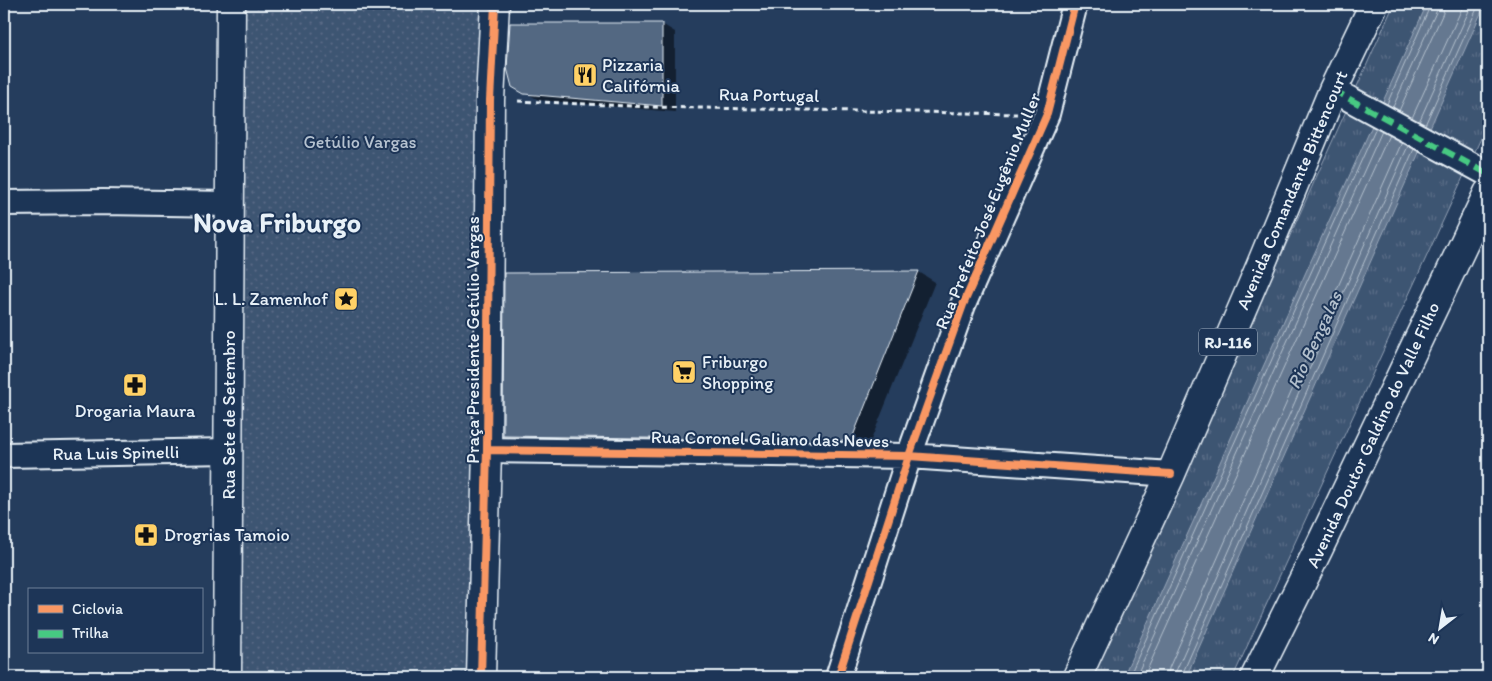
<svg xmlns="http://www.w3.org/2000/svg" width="1492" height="681" viewBox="0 0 1492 681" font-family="Itim,sans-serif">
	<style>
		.grass { fill: url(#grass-tufts); stroke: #93a2b5 }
		.park { fill: url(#park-dots); stroke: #93a2b5 }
		.water { fill: #657890; stroke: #99a8ba }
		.shadow { fill: #0007 }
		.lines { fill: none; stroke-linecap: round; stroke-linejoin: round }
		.shore { stroke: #b4c1ce; stroke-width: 1 }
		.building { fill: #536782; stroke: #e8f1f8 }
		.street-casing { stroke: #e8f1f8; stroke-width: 28 }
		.secondary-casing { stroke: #e8f1f8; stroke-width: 31 }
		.primary-casing { stroke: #e8f1f8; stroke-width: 31 }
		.path { stroke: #e8f1f8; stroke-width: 3; stroke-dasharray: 5 4; stroke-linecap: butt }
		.street { stroke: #1d3557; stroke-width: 24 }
		.secondary { stroke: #1d3557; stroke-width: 28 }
		.primary { stroke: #1d3557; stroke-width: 28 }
		.quiet { stroke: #46c982; stroke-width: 6; stroke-dasharray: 12 6; stroke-linecap: butt }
		.cycleway-casing { stroke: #1d3557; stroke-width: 11 }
		.cycleway { stroke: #f99763; stroke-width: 8 }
		.labels { text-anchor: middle; stroke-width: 4; stroke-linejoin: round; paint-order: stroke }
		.shield { fill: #1d3557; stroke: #abb9c8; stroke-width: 1 }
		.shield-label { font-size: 16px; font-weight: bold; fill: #e8f1f8 }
		.poi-label { font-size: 18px; fill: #e8f1f8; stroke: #1d3557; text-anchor: start }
		.street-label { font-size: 18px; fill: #e8f1f8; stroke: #1d3557 }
		.park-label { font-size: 18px; fill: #b5c2d0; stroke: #1d3557 }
		.water-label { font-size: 19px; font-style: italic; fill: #b4c1ce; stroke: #1d3557 }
		.town-label { font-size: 28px; font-weight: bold; fill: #e8f1f8; stroke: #1d3557 }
	</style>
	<defs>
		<pattern id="grass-tufts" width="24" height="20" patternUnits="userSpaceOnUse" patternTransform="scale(1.25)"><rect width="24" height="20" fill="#3e5472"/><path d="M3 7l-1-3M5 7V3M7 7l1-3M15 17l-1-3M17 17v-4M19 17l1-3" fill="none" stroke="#5a6d87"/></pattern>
		<pattern id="park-dots" width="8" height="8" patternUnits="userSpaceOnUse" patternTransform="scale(1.25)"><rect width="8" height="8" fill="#3e5472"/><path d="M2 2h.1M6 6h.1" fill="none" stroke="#5a6d87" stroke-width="1.8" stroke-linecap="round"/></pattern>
	</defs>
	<rect width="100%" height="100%" fill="#253d5d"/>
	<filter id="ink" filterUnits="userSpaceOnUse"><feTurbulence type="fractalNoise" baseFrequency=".02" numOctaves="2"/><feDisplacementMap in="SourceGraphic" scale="10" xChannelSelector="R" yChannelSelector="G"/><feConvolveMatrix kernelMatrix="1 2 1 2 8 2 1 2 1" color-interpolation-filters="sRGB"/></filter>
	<g filter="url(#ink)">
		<path class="grass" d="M1394,4H1488V123L1233,677H1092Z"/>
		<path class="park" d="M231,4H495L481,677H227Z"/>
		<path class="water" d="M1427,4H1485L1186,677H1123Z"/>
		<path class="shadow" d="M662,24L675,32V112L539,100L513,86Z
			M919,272L935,282L867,450L520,445L504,436L505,274Z"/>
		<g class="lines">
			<path class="shore" d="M1387,104L1431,4
				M1393,107L1437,10L1438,4
				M1399,111L1443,13L1445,4
				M1412,118L1464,4
				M1419,122L1472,4
				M1425,125L1479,4
				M1129,677L1376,128
				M1136,677L1382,131
				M1144,677L1389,135
				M1168,677L1169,668L1402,142
				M1175,677L1176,671L1408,146
				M1181,677L1414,149"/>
		</g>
		<path class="building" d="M510,23H662V106L524,94L512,87L507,68Z
			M919,271L851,441L503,436L504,273Z"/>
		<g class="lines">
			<defs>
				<path id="street" d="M1333,90L1488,174
					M4,203L103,202L230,204
					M487,450L909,456L1171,474
					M4,455L229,451
					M838,677L909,456L963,305L1047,114L1075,4"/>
				<path id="secondary" d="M227,677L231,4
					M481,677L487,450L490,100L495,4"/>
				<path id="primary" d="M1077,677L1171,474L1260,267L1333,90L1374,4
					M1255,677L1318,550L1488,193"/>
			</defs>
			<use href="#street" class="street-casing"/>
			<use href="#secondary" class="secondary-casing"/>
			<use href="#primary" class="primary-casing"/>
			<path class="path" d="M518,101L651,107L1017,114"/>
			<use href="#street" class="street"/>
			<use href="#secondary" class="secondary"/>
			<use href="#primary" class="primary"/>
			<path class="quiet" d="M1333,90L1488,174"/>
			<defs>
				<path id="cycleway" d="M487,450L909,456L1171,474
					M481,677L487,450L490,100L495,4
					M838,677L909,456L963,305L1047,114L1075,4"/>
			</defs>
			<use href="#cycleway" class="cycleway-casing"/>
			<use href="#cycleway" class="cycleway"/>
		</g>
	</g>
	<defs>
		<symbol id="restaurant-square" viewBox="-11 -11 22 22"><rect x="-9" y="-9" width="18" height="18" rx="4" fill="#ffd166" stroke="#1d3557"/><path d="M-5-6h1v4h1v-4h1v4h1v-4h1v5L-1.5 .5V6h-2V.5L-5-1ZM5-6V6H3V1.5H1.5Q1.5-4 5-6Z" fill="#111"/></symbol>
		<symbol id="sight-square" viewBox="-11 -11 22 22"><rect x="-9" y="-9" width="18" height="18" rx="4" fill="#ffd166" stroke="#1d3557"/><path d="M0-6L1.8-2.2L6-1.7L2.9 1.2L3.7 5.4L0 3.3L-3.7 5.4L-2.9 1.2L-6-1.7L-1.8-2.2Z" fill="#111"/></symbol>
		<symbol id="supermarket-square" viewBox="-11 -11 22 22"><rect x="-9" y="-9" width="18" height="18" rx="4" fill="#ffd166" stroke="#1d3557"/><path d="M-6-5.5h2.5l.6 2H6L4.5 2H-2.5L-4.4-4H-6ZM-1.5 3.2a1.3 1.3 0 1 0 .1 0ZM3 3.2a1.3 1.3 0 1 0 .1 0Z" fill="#111"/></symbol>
		<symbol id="pharmacy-square" viewBox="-11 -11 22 22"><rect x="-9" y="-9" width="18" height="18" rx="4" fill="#ffd166" stroke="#1d3557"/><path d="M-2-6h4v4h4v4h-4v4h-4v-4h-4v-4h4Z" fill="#111"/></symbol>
	</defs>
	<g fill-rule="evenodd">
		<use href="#restaurant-square" x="571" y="61" width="28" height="28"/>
		<use href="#sight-square" x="332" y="285" width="28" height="28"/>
		<use href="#supermarket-square" x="670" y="358" width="28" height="28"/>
		<use href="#pharmacy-square" x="121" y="371" width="28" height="28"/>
		<use href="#pharmacy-square" x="132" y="521" width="28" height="28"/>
	</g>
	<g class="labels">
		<rect class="shield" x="1199" y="328.5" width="58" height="27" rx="4"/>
		<g class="shield-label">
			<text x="1228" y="348">RJ-116</text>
		</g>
		<g class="poi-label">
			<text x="602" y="71">Pizzaria<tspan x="602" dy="21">Califórnia</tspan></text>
			<text x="328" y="305" text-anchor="end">L. L. Zamenhof</text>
			<text x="702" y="368">Friburgo<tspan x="702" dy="21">Shopping</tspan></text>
			<text x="135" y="417" text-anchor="middle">Drogaria Maura</text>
			<text x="164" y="541">Drogrias Tamoio</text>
		</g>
		<g class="street-label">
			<text transform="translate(769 95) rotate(1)" y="6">Rua Portugal</text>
			<text transform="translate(1292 190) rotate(-67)" y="6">Avenida Comandante Bittencourt</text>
			<text transform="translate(988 211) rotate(-68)" y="6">Rua Prefeito José Eugênio Muller</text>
			<text transform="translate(473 340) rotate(-90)" y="6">Praça Presidente Getúlio Vargas</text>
			<text transform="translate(229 415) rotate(-90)" y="6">Rua Sete de Setembro</text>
			<text transform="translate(1373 435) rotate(-65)" y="6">Avenida Doutor Galdino do Valle Filho</text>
			<text transform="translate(770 439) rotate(1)" y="6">Rua Coronel Galiano das Neves</text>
			<text transform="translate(116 453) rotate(-1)" y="6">Rua Luis Spinelli</text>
		</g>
		<g class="park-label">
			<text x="360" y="148">Getúlio Vargas</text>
		</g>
		<g class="water-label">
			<text transform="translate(1314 340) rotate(-65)" y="7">Rio Bengalas</text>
		</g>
		<g class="town-label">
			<text x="277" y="232">Nova Friburgo</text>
		</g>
	</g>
	<rect width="1492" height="681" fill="none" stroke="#1d3557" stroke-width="20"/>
	<rect x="10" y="10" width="1472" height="661" fill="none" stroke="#e8f1f8" stroke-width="2" filter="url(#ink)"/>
	<rect x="28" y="588" width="175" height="65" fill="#1d3557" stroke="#6e8097"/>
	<rect x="38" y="605" width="25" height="8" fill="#f99763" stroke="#6e8097"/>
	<text x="72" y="614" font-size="15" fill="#e8f1f8">Ciclovia</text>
	<rect x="38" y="630" width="25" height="8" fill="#46c982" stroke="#6e8097"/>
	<text x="72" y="638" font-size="15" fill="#e8f1f8">Trilha</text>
	<g transform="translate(1440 628) rotate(211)" stroke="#1d3557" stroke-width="4" paint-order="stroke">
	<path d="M0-4L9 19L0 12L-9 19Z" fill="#e8f1f8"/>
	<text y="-8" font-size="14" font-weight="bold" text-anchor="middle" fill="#e8f1f8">N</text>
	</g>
</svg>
